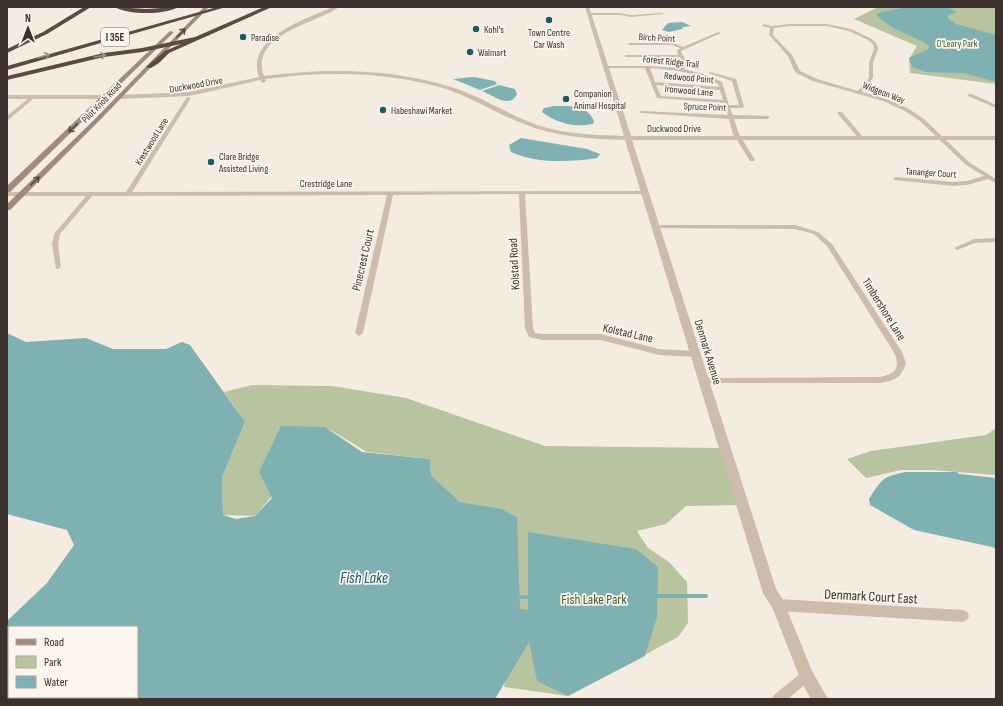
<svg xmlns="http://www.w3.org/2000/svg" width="1003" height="706" viewBox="0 0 1003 706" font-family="'Sofia Sans Condensed',sans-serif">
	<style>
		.green { fill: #b8c4a0 }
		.water { fill: #7fb0b2; fill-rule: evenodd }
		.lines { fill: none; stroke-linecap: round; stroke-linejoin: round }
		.stream { stroke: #7fb0b2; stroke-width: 4 }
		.minor { fill: #cdbbac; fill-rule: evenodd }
		.tertiary { fill: #cdbbac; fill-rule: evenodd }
		.secondary { fill: #a18a7d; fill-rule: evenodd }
		.motorway { fill: #5c4a42; fill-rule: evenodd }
		.oneway { stroke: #544640 }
		.oneway2 { stroke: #9c8e87 }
		.poi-dot { fill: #1f5a5e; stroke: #fbf5ee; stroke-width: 1.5 }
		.labels { text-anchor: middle; stroke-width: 3.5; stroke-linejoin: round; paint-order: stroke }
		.far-poi-label { font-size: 10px; fill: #3b302b; stroke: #fbf5ee; text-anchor: start }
		.far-street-label { font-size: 10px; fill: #3b302b; stroke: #fbf5ee }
		.far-park-label { font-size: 10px; fill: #4a5a2e; stroke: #fbf5ee }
		.shield { fill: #fbf5ee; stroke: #756b66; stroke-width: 1 }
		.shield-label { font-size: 11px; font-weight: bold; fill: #3b302b }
		.street-label { font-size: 12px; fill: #3b302b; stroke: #fbf5ee }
		.near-street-label { font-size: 14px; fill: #3b302b; stroke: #fbf5ee }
		.near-park-label { font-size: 14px; fill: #4a5a2e; stroke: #fbf5ee }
		.near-water-label { font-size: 16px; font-style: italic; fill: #1f5a5e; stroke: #fbf5ee }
	</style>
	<rect width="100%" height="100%" fill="#f4ebe1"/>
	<path class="green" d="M878,7H996V84L910,73L909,59L917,46L854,19Z
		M252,385L332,386L406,398L545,446L719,448L743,505L686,506L666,524L637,531L648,548L669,562L687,582L688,623L678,637L568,696L504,687L520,609L501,510L460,502L431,475L430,459L367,452L329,429L255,516L223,515L222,477L245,422L224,392Z
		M996,428V475L931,470H901L866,478L847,459L871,451L986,435Z"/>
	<path class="water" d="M907,7H947L957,12L948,15V18L956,24L996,35V82L964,73L926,72L912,67L909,58L927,50L930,46C913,35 889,30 876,14L878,13Z
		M682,22L691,26L683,27L682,29L669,32L662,30L668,23Z
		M474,77L495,81L497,84L480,90L453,79Z
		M499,85L515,89L517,94C510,109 494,96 482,91Z
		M554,106C569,106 587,104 594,121L593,124C574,128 557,123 542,112L544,108Z
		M521,138L587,149L600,154L597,158C570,162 537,164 511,152L509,145Z
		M7,333L26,342L86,338L113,349H166L182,342L190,345L245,422L222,477L223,515L236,519L255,516L272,498L259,472L281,426L325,427L362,452L430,459L431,475L460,502L501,509L517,517L520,609L528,610V532L636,549L658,567L657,617L645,656L568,696L537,681L529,642L495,699H7V621L47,583L74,545L67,530L7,514ZM9,627H137V697H9Z
		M905,472H957L959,474L996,478V549L992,547L914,530L870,505L869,499C882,479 882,477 905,472Z"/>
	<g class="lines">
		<path class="stream" d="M654,596H706
			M516,597H531"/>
		<path class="minor" d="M589,13H620L631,15L662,13L664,14L631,17L620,15H588Z
			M763,24L772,26L790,24H827L851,29L870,38L876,43L878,49L873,63V78L862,92L887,99L909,109L924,119L970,163L996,179V183L988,179L967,185L953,186L894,180V178L896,177L953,182L967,181L984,176L966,165L920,121L905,111L883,101L813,81L796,73L793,68L788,56L769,35L770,28L762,26ZM790,26H827L849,31L868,40L873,44L874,49L869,63V78L858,91L817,79L800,71L792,55L773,35L774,28Z
			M718,32L721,33L681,51L687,64L701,69L699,70L686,67L684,69L710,76L722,82L729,105H739L732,81L708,73L710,72L736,79L744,107L742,108H730L733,115L769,116V118L767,119H734L739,134L755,160L754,161H750L733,134L729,119L641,113L639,112L641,111L728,115L724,106V103L657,98L645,68H605L603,67L605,66H647L681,68L683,65L680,57H626L624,56L626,55H678L677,51L680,48L672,45H630L628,44L630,43H673L683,47ZM650,68C674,70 696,72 718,84L719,87L655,82ZM656,85L720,90L723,100L661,96Z
			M968,94H972L996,105V108L968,96Z
			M187,97L191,98L132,192L646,191L647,192L644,194H525L533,328L535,333L542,334H601L659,349L695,351L699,354L695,357L659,355L601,340H542L529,337L525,328L519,194L393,195L363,333L359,336L355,333L387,195L92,196L60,234L58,244L61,267L58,269H56L52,244L54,234L86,196H7V192H126Z
			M29,98L33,99L7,121V116Z
			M838,112H842L863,137V139H859L838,114Z
			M655,225H795L818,232L832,244L902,352L906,363C901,379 895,380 880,383H701L700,381L701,379L704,378L880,377C895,374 900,369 895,354L827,246L814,234L795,229L653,228V226Z
			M996,238V242L975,243L957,250L954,248L974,239Z
			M778,599L963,610L967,612L969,616L967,620L963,622L778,611L774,609L772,605L774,601Z
			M806,670L810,672L812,676L810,680L788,699H772L774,695L802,672Z"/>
		<path class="tertiary" d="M333,7H339C316,24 249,34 264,76C326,68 391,68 451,87C481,96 507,114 537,125C565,134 595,135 624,136L585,7H589L631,136H996V140H632L776,589L783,600L812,671L828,699H811L801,681L773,609L763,593L625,140C590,139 556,137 524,124C497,114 473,98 446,89C388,71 325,71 265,79L266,81L263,83L260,80L189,96L120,99L117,97L120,95L189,92L259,77C245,38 306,19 333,7Z
			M7,95H105L108,97L105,99H7Z"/>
		<path class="secondary" d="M204,7H209L98,122L10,210H7V204L94,120Z
			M170,31L174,32L10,192H7V186Z"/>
		<path class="motorway" d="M84,7H91L47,34L7,53V49L43,32Z
			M115,7L146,9L178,7C165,15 128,15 115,7Z
			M217,7H226L7,70V66Z
			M264,7H272L169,53L159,63L151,68L146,67L165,51L181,44L142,52L104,57L7,80V76L104,53L142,48L195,37Z"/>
	</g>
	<defs><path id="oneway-shaft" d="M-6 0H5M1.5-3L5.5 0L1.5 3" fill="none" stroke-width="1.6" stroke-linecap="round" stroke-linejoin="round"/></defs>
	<g class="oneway">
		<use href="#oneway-shaft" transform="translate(181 33) rotate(-45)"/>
		<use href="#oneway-shaft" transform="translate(73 128) rotate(136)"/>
		<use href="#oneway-shaft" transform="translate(35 181) rotate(-44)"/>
	</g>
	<g class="oneway2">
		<use href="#oneway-shaft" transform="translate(44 56) rotate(-17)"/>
		<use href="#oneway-shaft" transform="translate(100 56) rotate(-12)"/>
	</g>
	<g class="poi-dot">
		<circle cx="549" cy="20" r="4"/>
		<circle cx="476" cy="29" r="4"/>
		<circle cx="243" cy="37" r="4"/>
		<circle cx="470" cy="52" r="4"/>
		<circle cx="566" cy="99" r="4"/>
		<circle cx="383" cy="110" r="4"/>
		<circle cx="211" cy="162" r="4"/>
	</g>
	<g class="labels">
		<g class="far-poi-label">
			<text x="484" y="33">Kohl's</text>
			<text x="549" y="36" text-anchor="middle">Town Centre<tspan x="549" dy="12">Car Wash</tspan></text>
			<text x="251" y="41">Paradise</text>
			<text x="478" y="56">Walmart</text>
			<text x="574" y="97">Companion<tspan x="574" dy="12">Animal Hospital</tspan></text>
			<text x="391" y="114">Habeshawi Market</text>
			<text x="219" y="160">Clare Bridge<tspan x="219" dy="12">Assisted Living</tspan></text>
		</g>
		<g class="far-street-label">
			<text transform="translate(657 37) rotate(3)" y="4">Birch Point</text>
			<text transform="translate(671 61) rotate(6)" y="4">Forest Ridge Trail</text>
			<text transform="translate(689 77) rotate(5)" y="4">Redwood Point</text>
			<text transform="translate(196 84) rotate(-10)" y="4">Duckwood Drive</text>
			<text transform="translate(689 90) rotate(5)" y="4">Ironwood Lane</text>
			<text transform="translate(884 92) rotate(21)" y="4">Widgeon Way</text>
			<text transform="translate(101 102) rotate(-46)" y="4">Pilot Knob Road</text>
			<text transform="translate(705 106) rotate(2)" y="4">Spruce Point</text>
			<text x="674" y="132">Duckwood Drive</text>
			<text transform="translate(151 141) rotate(-58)" y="4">Krestwood Lane</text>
			<text transform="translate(931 172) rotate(4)" y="4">Tananger Court</text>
			<text x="326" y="187">Crestridge Lane</text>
		</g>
		<g class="far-park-label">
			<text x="957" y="47">O'Leary Park</text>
		</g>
		<rect class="shield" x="101" y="28" width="28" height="18" rx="3"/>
		<g class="shield-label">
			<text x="115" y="41">I 35E</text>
		</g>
		<g class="street-label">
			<text transform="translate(363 260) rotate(-77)" y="4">Pinecrest Court</text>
			<text transform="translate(514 264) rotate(-93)" y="4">Kolstad Road</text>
			<text transform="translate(884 309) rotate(58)" y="4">Timbershore Lane</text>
			<text transform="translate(628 333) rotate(13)" y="4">Kolstad Lane</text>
			<text transform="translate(708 352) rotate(73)" y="4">Denmark Avenue</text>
		</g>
		<g class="near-street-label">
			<text transform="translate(871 596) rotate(3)" y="5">Denmark Court East</text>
		</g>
		<g class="near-park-label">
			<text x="594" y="604">Fish Lake Park</text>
		</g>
		<g class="near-water-label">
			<text x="364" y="583">Fish Lake</text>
		</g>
	</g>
	<rect width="1003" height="706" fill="none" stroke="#3b302b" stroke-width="16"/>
	<rect x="8" y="626" width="130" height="72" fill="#fbf5ee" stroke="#aea6a0"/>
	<rect x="16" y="639" width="20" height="6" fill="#a18a7d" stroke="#aea6a0"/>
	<text x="44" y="646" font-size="12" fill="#3b302b">Road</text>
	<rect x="16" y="656" width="20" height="12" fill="#b8c4a0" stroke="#aea6a0"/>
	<text x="44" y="666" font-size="12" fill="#3b302b">Park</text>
	<rect x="16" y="676" width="20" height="12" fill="#7fb0b2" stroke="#aea6a0"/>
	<text x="44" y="686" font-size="12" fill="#3b302b">Water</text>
	<g transform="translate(28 28)" stroke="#fbf5ee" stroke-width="3" paint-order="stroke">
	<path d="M0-3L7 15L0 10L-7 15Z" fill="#3b302b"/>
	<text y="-6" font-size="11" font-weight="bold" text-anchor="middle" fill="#3b302b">N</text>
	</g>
</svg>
